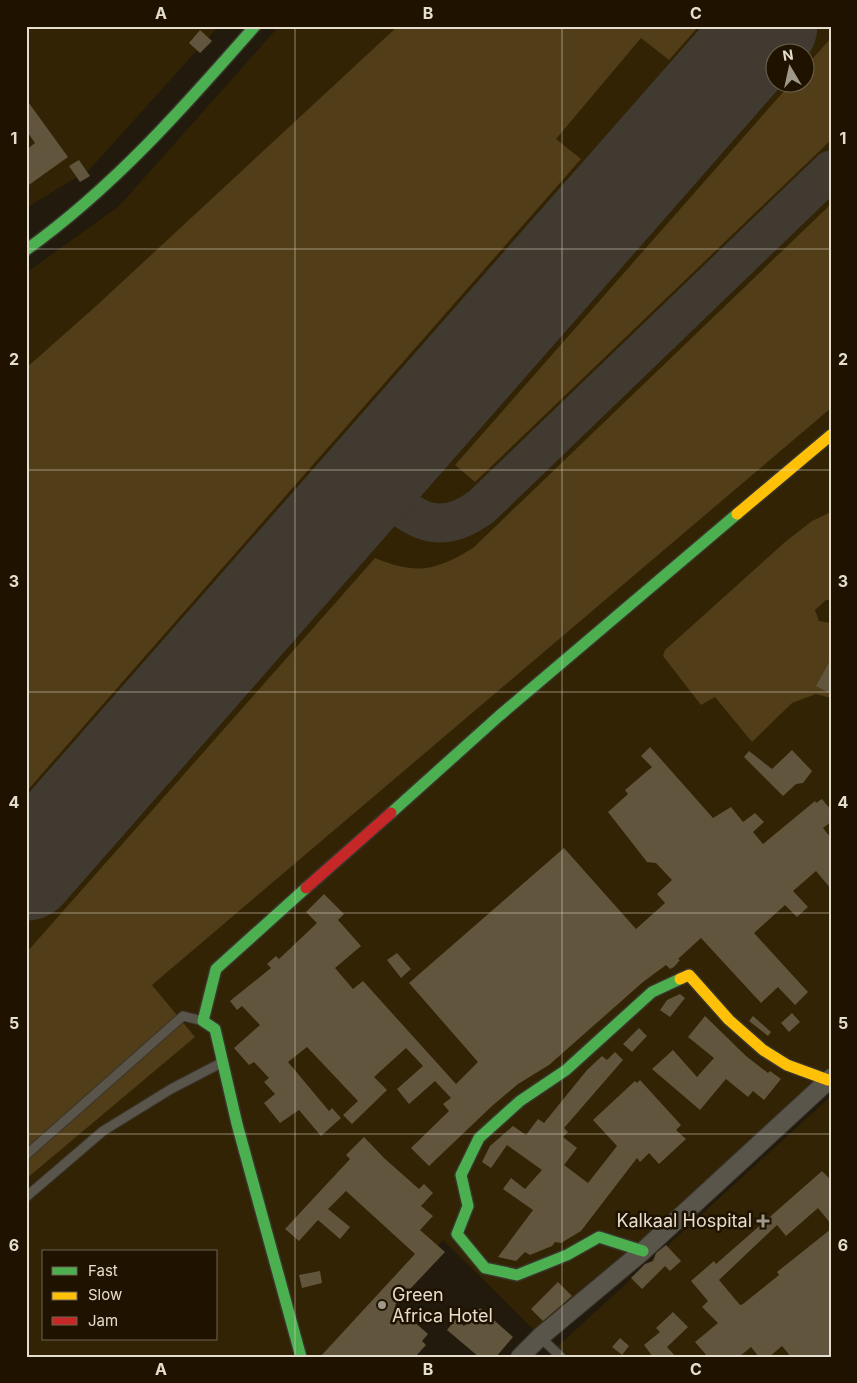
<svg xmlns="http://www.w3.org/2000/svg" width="857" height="1383" viewBox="0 0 857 1383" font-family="Inter,sans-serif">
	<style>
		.built { fill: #312304; fill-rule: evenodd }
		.green { fill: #513d17 }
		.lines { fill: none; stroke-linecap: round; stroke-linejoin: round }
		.taxiway { stroke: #403a30; stroke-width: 39 }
		.runway { stroke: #403a30; stroke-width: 99 }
		.building { fill: #62553d }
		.lane-casing { stroke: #3a352c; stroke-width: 11 }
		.street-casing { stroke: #3a352c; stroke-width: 20 }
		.fast-casing { stroke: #3a352c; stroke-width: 14 }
		.slow-casing { stroke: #3a352c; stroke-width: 14 }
		.jam-casing { stroke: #3a352c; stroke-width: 14 }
		.lane { stroke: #5a554b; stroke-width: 9 }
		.street { stroke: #5a554b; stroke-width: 18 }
		.fast { stroke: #4caf50; stroke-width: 11 }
		.slow { stroke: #ffc107; stroke-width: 11 }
		.jam { stroke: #c62828; stroke-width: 11 }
		.grid { fill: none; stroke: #e5ddce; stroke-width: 1; stroke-opacity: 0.55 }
		.poi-dot { fill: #a0998a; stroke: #1f1300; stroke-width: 2 }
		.labels { text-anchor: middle; stroke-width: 5; stroke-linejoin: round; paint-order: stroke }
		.poi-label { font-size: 18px; fill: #e5ddce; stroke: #1f1300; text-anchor: end }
		.neatline { fill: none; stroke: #e5ddce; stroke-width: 2 }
		.grid-label { font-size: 16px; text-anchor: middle; font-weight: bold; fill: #e5ddce }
	</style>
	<rect width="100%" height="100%" fill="#211a0d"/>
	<path class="built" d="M26,26H219L89,170L26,208Z
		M279,26H831V1081L536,1332L443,1240L337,1357H26V273L119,206ZM774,52H804V82H774ZM44,1252H216V1339H44Z
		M831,1096V1357H569L558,1346Z"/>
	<path class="green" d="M398,26H699L669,60L641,38L556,139L581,159L26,792V368L95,307Z
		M831,38V140L475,482L455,465L791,83L804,82L805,67Z
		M831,204V408L152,985L195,1037L26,1179V953L375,558C417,575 435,571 473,548Z
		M831,512V600H826L815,610L819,621L831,623V698L816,694L792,703L752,742L715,697L701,705L663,656L665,650L785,542L812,521Z"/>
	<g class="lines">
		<path class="taxiway" d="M368,481C409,512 431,543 481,507L831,170"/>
		<path class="runway" d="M26,871L768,26"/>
	</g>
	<path class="building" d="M200,30L212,41L200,53L189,43Z
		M26,99L68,157L26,187V150L35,143L26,130Z
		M79,160L90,176L80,182L69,166Z
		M831,659V694L816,686Z
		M650,747L713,818L731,807L743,822L755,813L764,822L753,832L763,844L815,801L816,803L822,799L831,810V822L823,828L831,838V889L816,871L793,891L808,907L797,917L785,905L754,933L808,992L795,1005L778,987L761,1003L701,938L678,959L680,960L674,967L670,969L666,965L643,982L549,1065L518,1084L492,1106L429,1166L411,1148L449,1111L443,1104L451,1098L435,1081L409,1104L397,1089L423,1066L406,1048L374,1077L387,1090L352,1124L343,1115L358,1101L307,1047L288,1062L329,1111L332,1108L341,1118L321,1136L299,1110L280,1123L264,1103L275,1094L264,1082L269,1078L254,1062L249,1065L234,1048L260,1025L242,1006L237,1010L230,1001L271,968L267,964L276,956L279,959L317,923L306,912L324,894L344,914L338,920L361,946L335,968L353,989L363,981L456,1084L478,1062L409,983L564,848L636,929L665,903L657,894L672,880L656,863L647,862L608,812L628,794L625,790L652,767L641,756Z
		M792,750L812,771L803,783L796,784L783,796L744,757L749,751L772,769Z
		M397,953L411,969L401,978L387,960Z
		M680,994L685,998L670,1017L660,1010L667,1000Z
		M792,1013L800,1022L789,1032L781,1023Z
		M705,1016L746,1056L768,1073L770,1071L781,1079L764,1100L753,1091L748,1097L726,1079L700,1110L652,1069L673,1050L697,1077L714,1058L688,1037Z
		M753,1016L771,1032L768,1036L749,1021Z
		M639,1028L647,1036L632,1052L623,1044Z
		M615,1052L623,1060L564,1128L568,1132L563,1137L577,1148L564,1165L588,1183L617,1146L593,1120L635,1081L637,1083L640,1080L681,1125L676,1130L686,1139L659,1164L649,1153L640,1162L637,1158L581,1231L561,1243L555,1242L552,1246L530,1255L525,1252L516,1261L498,1257L533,1210L503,1189L511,1178L525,1189L542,1170L507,1145L491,1168L482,1162L490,1146L513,1126L526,1135L538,1119L544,1123L587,1070L602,1056L607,1060Z
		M364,1137L384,1158L419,1189L424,1184L433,1193L421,1206L433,1216L420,1230L445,1252L395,1305L428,1334L422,1341L426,1345L415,1357H320L415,1254L346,1191L328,1209L350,1227L340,1239L318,1220L299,1241L285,1229L350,1159L346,1155Z
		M822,1171L831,1180V1224L818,1208L786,1236L777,1225L719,1280L740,1305L743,1304L779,1275L777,1272L831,1229V1357H791L782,1346L769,1357H759L751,1347L739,1357H708L695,1342L718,1323L702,1307L708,1301L691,1281L714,1261L716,1264Z
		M666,1245L681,1261L670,1271L665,1266L642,1289L631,1278L645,1264L653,1261L656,1253Z
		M320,1271L322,1283L302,1288L299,1275Z
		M558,1282L572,1296L543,1321L531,1309Z
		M480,1308L513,1337L496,1357H479L447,1330L456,1319L464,1326Z
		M673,1312L688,1327L667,1347L676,1357H653L644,1345L660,1332L656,1328Z
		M620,1338L629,1346L622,1355L612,1347Z"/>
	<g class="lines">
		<defs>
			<path id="lane" d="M26,1155L183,1016L203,1021
				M26,1197L103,1131L171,1089L221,1063
				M540,1337L561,1357"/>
			<path id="street" d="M520,1357L540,1337L643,1251L831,1078"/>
			<path id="fast" d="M26,250C114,187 184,107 255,26
				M391,813L499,716L737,514
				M643,1251L599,1237L567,1255L517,1275L485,1268L457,1234L468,1206L461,1175L479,1138L520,1101L566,1070L652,992L680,979
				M301,1357L237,1124L215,1029L203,1021L216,969L306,888"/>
			<path id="slow" d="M737,514L831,435
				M680,979L689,975L729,1020L763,1050L787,1065L828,1080"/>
			<path id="jam" d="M306,888L391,813"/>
		</defs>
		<use href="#lane" class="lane-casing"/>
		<use href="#street" class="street-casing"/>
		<use href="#fast" class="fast-casing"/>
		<use href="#slow" class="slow-casing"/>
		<use href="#jam" class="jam-casing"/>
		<use href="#lane" class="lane"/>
		<use href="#street" class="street"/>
		<use href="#fast" class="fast"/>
		<use href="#slow" class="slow"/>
		<use href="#jam" class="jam"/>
	</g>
	<path class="grid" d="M295,26V1357M562,26V1357M26,249H831M26,470H831M26,692H831M26,913H831M26,1134H831"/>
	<g class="poi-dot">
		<path d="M760.5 1213.5h5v5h5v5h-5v5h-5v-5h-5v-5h5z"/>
		<circle cx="382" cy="1305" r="5"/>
	</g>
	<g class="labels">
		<g class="poi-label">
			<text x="752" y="1227">Kalkaal Hospital</text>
			<text x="392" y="1301" text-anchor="start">Green<tspan x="392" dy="21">Africa Hotel</tspan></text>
		</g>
	</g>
	<rect width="857" height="1383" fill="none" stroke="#1f1300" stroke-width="55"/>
	<rect x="42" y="1250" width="175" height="90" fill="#1f1300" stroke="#6e6452"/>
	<rect x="52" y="1267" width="25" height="8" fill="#4caf50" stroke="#6e6452"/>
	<text x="88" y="1276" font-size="15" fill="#e5ddce">Fast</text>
	<rect x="52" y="1292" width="25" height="8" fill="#ffc107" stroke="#6e6452"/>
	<text x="88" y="1300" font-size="15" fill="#e5ddce">Slow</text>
	<rect x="52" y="1317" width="25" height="8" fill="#c62828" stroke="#6e6452"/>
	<text x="88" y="1326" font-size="15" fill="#e5ddce">Jam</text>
	<g transform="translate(790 68) rotate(351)"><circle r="24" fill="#1f1300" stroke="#6e6452"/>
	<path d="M0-4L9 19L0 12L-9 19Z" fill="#a0998a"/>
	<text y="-8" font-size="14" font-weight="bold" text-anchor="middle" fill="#e5ddce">N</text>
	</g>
	<rect x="28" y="28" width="802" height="1328" class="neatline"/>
	<g class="grid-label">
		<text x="161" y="19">A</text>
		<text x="428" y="19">B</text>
		<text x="696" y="19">C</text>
		<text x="14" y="144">1</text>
		<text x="843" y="144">1</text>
		<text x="14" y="365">2</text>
		<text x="843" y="365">2</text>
		<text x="14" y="587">3</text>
		<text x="843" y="587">3</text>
		<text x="14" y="808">4</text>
		<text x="843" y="808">4</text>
		<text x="14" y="1029">5</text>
		<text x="843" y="1029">5</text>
		<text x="14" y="1251">6</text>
		<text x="843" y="1251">6</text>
		<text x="161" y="1375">A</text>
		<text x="428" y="1375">B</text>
		<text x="696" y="1375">C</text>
	</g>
</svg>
